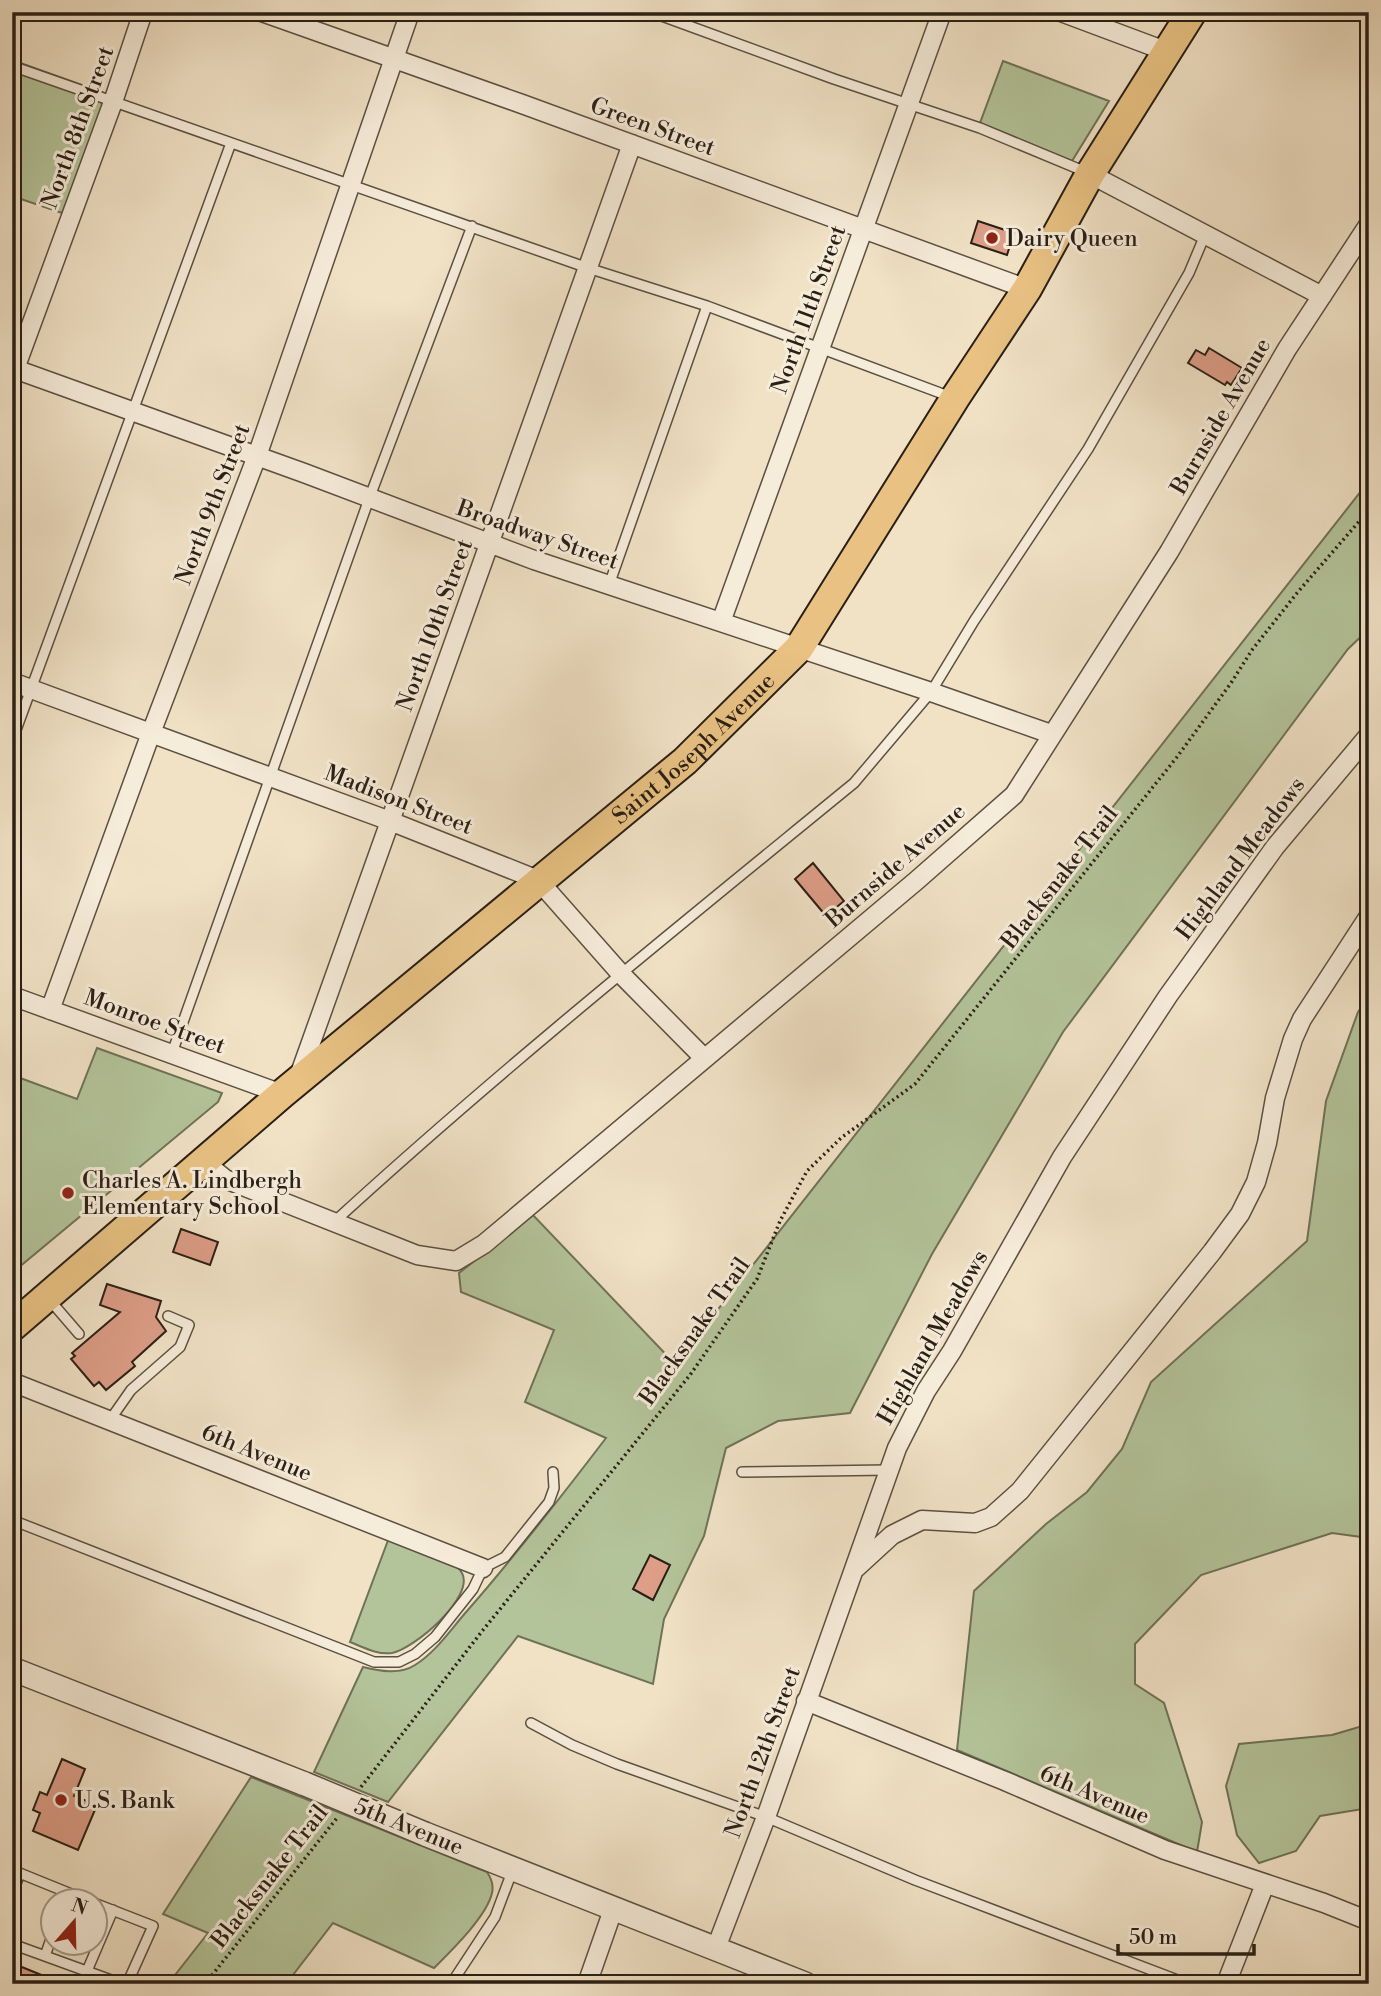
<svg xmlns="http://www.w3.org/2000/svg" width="1381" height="1996" viewBox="0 0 1381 1996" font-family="'Libre Bodoni',serif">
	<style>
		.green { fill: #b4c49a; stroke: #6e7258; stroke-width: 2 }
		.building { fill: #de9e88; stroke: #291f15; stroke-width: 2 }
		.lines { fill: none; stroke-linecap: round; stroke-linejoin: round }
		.service-casing { stroke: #5b5041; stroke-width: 12 }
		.minor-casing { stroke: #5b5041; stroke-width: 21 }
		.tertiary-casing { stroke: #5b5041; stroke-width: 26 }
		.primary-casing { stroke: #291f15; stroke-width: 32 }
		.path { stroke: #291f15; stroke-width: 3.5; stroke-dasharray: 2 3.5; stroke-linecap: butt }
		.service { stroke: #f6ecda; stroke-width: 9 }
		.minor { stroke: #f6ecda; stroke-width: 18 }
		.tertiary { stroke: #f6ecda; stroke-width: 23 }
		.primary { stroke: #e8c183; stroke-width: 28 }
		.tertiary-bridge-casing { stroke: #5b5041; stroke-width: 26; stroke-linecap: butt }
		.tertiary-bridge { stroke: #f6ecda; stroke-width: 23 }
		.poi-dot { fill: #8f2418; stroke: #f6ecda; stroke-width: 2.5 }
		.labels { text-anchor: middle; stroke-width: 6; stroke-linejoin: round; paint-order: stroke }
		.street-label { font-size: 23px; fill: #291f15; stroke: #f6ecda }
		.poi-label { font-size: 23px; fill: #291f15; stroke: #f6ecda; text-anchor: start }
	</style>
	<rect width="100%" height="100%" fill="#f1e2c6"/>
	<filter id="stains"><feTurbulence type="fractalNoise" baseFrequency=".00286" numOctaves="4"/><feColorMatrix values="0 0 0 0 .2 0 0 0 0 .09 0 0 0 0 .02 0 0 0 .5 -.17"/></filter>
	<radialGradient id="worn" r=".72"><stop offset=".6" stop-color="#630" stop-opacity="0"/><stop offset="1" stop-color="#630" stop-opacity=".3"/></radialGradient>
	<path class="green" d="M12,60L121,99L82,207L62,213L12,196Z
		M1003,61L1109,101L1072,161L980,123Z
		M1369,481V629L1348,649L1063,1032L932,1254L850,1413L778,1421L726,1448L704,1536L664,1619L653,1684L518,1636L388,1802L314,1772L363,1667C379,1671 400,1675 415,1665C436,1652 451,1629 467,1611C516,1555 561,1497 606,1438L525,1402L554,1330L461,1292L459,1273L533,1215L675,1364Z
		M1369,997V1538L1332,1533L1201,1575L1135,1644V1684L1164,1703L1202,1822L1197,1852L957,1750L974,1591L1046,1524L1087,1492L1122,1449L1151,1382L1307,1241L1326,1101L1358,1012Z
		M97,1048L222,1093L218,1102L12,1273V1075L77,1099Z
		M390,1535C408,1543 454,1557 462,1573C475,1597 414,1649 392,1653C377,1655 363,1647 350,1642Z
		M1369,1724V1808L1320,1816L1296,1851L1259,1863L1237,1835L1226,1786L1239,1744L1332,1735Z
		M251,1777L487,1872C491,1878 494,1885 492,1893C487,1916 451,1951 434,1968L333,1923L286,1984H168L208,1933L163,1914Z"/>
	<path class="building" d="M978,221L1014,233L1007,255L971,243Z
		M1209,348L1242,368L1231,385L1227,382L1225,385L1188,363L1196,350L1205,355Z
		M813,863L844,901L826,916L795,879Z
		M181,1229L218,1242L210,1265L173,1252Z
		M107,1284L161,1301L156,1317L166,1331L132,1362L135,1366L106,1390L99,1382L94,1386L71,1359L75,1356L72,1353L120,1312L100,1305Z
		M650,1555L670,1565L653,1600L633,1589Z
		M62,1759L85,1769L74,1796L97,1805L78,1850L33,1831L40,1813L33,1810L40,1792L47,1795Z
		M12,1963L61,1983V1984H12Z"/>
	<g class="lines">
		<defs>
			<path id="service" d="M651,12L834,79L980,128L1086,172
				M12,66L588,268L707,306L951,397
				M609,585L707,306
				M12,741L231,143
				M172,1053L369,499L472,226
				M334,1222C501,1069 678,927 854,783L931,692L974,621L1088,449L1189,273L1205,235
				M48,1298L79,1334
				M110,1420L131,1390L180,1347L189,1325L168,1316
				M742,1472L890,1470
				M12,1520L374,1662H399L415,1654L435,1637L473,1589L483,1568L505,1557L549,1502L554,1488L553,1472
				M531,1723L572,1745L617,1764L766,1817L915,1880L1188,1984
				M12,1870L91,1902
				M12,1894L20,1873
				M94,1903L153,1926L127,1984
				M12,1944L122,1984
				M45,1956L52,1936
				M87,1971L113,1910
				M451,1984L495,1917L513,1869"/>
			<path id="minor" d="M262,12L522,104L1027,289
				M1061,12L1168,52
				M1090,174L1322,296
				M12,368L304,473L534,560L931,692L1051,734
				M12,377L113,102L143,12
				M721,622L942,12
				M12,682L390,821L538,880L621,974L704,1058
				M12,996L282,1094
				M50,1010L151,733L257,456L410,12
				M299,1076L632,144
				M203,1161L225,1179L417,1255L456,1261L484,1244L916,881L1014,795L1169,552L1287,349L1369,224
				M12,1382L483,1568
				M856,1568L892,1535L922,1520L975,1523L991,1517L1020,1491L1212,1252L1240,1214L1256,1182L1267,1143L1275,1098L1293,1039L1302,1019L1369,916
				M806,1701L1005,1781L1165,1850L1324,1903L1369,1921
				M716,1948L766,1817L897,1448L926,1391L952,1351L1062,1157L1168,996L1275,847L1369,735
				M587,1984L614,1907
				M1226,1984L1265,1884"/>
			<path id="tertiary" d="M12,1669L305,1784
				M425,1834L805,1984"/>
			<g id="primary">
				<path id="s1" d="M12,1327L282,1094L685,761L799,648L955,398L1027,289L1090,174L1192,12"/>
			</g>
		</defs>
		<use href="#service" class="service-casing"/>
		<use href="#minor" class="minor-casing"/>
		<use href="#tertiary" class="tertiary-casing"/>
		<use href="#primary" class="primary-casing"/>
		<path class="path" d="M361,1787L483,1630L690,1375L757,1279L780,1221L807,1171L841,1138L915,1084L1177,757L1231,683L1252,650L1297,593L1369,510
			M205,1984L337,1818"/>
		<use href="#service" class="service"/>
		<use href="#minor" class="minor"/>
		<use href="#tertiary" class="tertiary"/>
		<use href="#primary" class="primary"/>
		<defs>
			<path id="tertiary-bridge" d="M305,1784L425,1834"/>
		</defs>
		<use href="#tertiary-bridge" class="tertiary-bridge-casing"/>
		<use href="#tertiary-bridge" class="tertiary-bridge"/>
	</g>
	<g class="poi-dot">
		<circle cx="992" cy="238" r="7"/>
		<circle cx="68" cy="1193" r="7"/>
		<circle cx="61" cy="1800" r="7"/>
	</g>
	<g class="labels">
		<g class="street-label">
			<text transform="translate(653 126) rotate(20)" y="8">Green Street</text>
			<text transform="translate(77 127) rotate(-70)" y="8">North 8th Street</text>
			<text transform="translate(808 309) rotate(-70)" y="8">North 11th Street</text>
			<text transform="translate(1220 416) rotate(-60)" y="8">Burnside Avenue</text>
			<text transform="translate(212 504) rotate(-69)" y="8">North 9th Street</text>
			<text transform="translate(538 534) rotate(19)" y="8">Broadway Street</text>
			<text transform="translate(434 625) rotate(-70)" y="8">North 10th Street</text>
			<text dy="8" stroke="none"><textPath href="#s1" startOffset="894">Saint Joseph Avenue</textPath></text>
			<text transform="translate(399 799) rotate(21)" y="8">Madison Street</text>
			<text transform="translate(1240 858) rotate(-53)" y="8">Highland Meadows</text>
			<text transform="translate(895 865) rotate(-41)" y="8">Burnside Avenue</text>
			<text transform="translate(1059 877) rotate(-52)" y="8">Blacksnake Trail</text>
			<text transform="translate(155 1021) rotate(20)" y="8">Monroe Street</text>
			<text transform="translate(694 1331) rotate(-55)" y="8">Blacksnake Trail</text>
			<text transform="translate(932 1337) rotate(-60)" y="8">Highland Meadows</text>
			<text transform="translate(257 1452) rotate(22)" y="8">6th Avenue</text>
			<text transform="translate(762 1752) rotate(-70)" y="8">North 12th Street</text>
			<text transform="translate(1095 1794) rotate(23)" y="8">6th Avenue</text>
			<text transform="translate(409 1826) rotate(22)" y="8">5th Avenue</text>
			<text transform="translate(269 1876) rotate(-52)" y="8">Blacksnake Trail</text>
		</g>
		<g class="poi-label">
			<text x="1006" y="246">Dairy Queen</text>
			<text x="82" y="1188">Charles A. Lindbergh<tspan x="82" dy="26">Elementary School</tspan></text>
			<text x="75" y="1808">U.S. Bank</text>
		</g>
	</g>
	<rect width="1381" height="1996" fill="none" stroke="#f1e2c6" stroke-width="42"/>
	<rect x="14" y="14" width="1353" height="1968" fill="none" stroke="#291f15" stroke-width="3.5"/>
	<rect x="21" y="21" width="1339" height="1954" fill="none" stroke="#291f15" stroke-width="2"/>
	<g transform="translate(74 1922) rotate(20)"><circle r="33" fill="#f6ecda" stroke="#a49a8b" stroke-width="2"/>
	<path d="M0-5L12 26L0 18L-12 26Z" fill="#8f2418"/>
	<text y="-10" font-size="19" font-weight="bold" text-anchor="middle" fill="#291f15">N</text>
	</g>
	<path d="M1118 1944v10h136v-10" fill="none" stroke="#291f15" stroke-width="3.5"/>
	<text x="1129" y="1944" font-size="21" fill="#291f15" stroke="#f6ecda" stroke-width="5" paint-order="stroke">50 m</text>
	<rect width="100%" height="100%" filter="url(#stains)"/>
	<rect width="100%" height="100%" fill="url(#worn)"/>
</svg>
